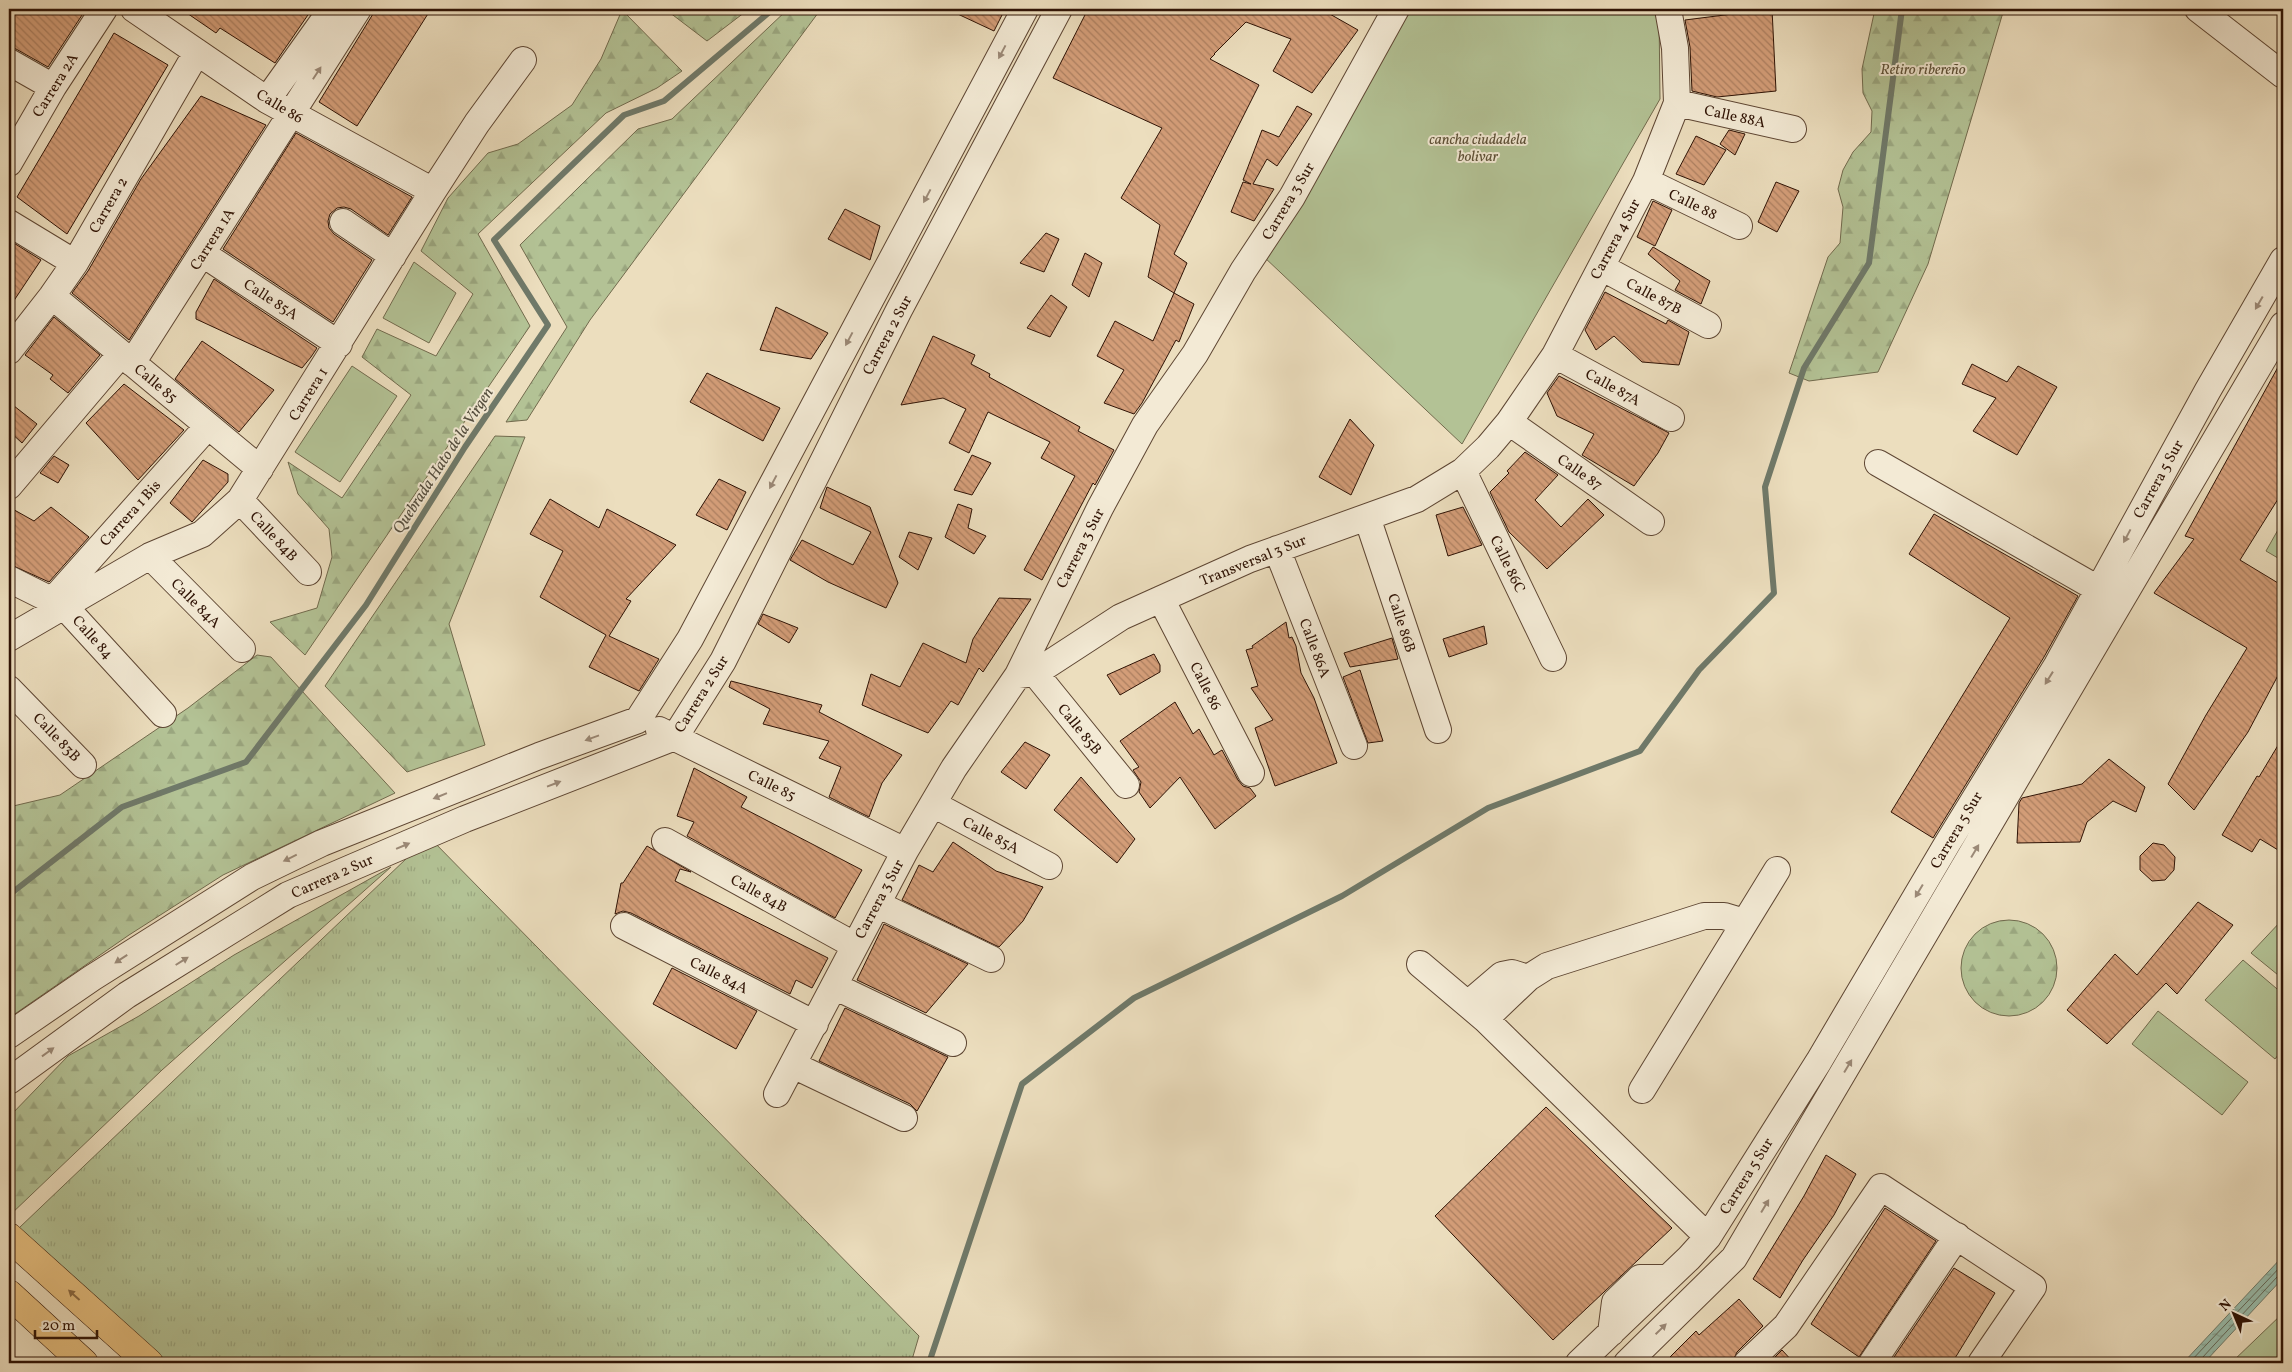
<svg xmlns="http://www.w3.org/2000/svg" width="2292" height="1372" viewBox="0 0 2292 1372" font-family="Vollkorn,serif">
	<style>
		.grass { fill: url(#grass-tufts); stroke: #716a4d }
		.forest { fill: url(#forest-firs); stroke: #716a4d }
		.green { fill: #b3c295; stroke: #716a4d }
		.water { fill: url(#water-ripples); stroke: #6f7969 }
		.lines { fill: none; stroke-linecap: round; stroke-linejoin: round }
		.shore { stroke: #646858; stroke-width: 1 }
		.stream { stroke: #6f7969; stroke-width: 6 }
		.building { fill: url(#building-back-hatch); stroke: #2f1305 }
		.minor-casing { stroke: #5e4633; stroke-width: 28 }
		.major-casing { stroke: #2f1305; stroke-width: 29 }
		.minor { stroke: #f3ead5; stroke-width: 26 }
		.major { stroke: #e6bf7f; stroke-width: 28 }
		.oneway { fill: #9b8977 }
		.oneway2 { fill: #8a6942 }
		.labels { text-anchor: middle; stroke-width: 4; stroke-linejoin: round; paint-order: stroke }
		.park-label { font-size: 15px; font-style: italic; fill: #5d5037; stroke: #f3ead5 }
		.street-label { font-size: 15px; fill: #2f1305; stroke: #f3ead5 }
		.water-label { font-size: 16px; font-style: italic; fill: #544e3f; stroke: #f3ead5 }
	</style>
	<defs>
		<pattern id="grass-tufts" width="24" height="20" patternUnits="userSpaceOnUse" patternTransform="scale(1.25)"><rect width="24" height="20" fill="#b3c295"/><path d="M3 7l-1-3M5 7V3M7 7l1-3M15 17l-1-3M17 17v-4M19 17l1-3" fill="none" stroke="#9aa67f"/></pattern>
		<pattern id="forest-firs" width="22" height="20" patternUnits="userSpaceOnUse" patternTransform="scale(1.25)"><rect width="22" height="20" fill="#b3c295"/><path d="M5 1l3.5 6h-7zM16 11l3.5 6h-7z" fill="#9aa67f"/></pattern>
		<pattern id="water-ripples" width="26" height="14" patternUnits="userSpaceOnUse" patternTransform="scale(1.25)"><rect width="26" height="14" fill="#99bdac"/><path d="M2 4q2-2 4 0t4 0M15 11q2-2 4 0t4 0" fill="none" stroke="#84a292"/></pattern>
		<pattern id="building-back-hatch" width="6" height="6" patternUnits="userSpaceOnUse" patternTransform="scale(1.25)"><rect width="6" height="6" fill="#d39d78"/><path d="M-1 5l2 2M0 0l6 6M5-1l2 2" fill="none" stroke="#ac7f60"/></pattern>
	</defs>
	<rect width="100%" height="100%" fill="#ecdebe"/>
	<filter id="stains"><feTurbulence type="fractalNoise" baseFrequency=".004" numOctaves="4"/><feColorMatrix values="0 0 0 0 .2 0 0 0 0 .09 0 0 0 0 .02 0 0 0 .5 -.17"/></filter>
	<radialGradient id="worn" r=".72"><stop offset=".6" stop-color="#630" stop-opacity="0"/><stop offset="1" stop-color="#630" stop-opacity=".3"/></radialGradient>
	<path class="grass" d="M429,837L919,1336L911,1363H169L19,1228Z"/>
	<path class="forest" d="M665,9H749L707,41Z
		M788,9H821L590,320L527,420L506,422L567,327L520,245L638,129L672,119Z
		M1875,9H2004L1928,264L1878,372L1809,381L1789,373L1828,257L1840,243L1843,207L1838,189L1843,170L1853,152L1871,132L1872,111L1863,93L1862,69Z
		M622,10L682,71L657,88L606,113L478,234L530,326L305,655L270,622L317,608L332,557L329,529L298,494L288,462L342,498L411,395L362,357L377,329L436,356L473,294L421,251L448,198L488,153L518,144L572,105L601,59Z
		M495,436L525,437L449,624L485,745L407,772L325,686Z
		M257,655L271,657L395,793L223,875L129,935L9,1018V807L60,795L188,708Z
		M391,867L162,1070L9,1216V1117L68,1056L139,1016L234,955Z
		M1961 968a48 48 0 1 1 96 0a48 48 0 1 1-96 0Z"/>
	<path class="green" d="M1401,9H1656L1659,12L1660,99L1462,444L1263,256Z
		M414,262L456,293L429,343L383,318Z
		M352,366L397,396L340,482L295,452Z
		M2283,521V561L2266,551Z
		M2282,920L2283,921V979L2251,953Z
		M2243,960L2283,994V1049L2275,1059L2205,1000Z
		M2158,1011L2248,1082L2222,1115L2132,1044Z
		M2283,1313V1363H2231Z"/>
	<path class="water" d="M2283,1256V1278L2204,1363H2183Z"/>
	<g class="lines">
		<path class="shore" d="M2189,1363L2283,1264
			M2200,1363L2202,1358L2277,1277L2283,1276"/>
		<path class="stream" d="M9,895L122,807L246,762L366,605L465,447L548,325L494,240L624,115L664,101L773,9
			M929,1363L1022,1084L1134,998L1342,896L1488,808L1640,751L1699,670L1774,593L1765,487L1804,368L1869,263L1902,9"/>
	</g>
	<path class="building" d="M9,9H86L48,67L16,49L9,47Z
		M181,9H312L275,63L220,28L216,33Z
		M376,9H431L357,126L319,102Z
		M947,9H1005L994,31Z
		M1088,9H1321L1358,30L1312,93L1273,71L1291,39L1246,22L1214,54H1215L1210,59L1259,85L1174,254L1187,263L1174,293L1148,277L1160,225L1121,198L1162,128L1053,78Z
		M1772,9L1776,91L1717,97L1692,91L1690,47L1685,20Z
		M114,33L168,65L67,234L17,197Z
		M201,96L266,125L129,340L72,293L88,271L141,179Z
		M1297,106L1312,114L1277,166L1267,159L1253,184L1274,189L1254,221L1231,212L1243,182L1251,184L1243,180L1262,130L1279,137Z
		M1729,130L1745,134L1735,155L1720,144Z
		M296,133L412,197L388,235L351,209L344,207L337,208L330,214L328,221L329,228L334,234L372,260L333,322L223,249Z
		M1696,136L1726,150L1704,185L1676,174Z
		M1776,182L1799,191L1777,232L1758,222Z
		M1653,201L1672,210L1655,246L1637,237Z
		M845,209L880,226L870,260L828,239Z
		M1046,233L1059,239L1044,272L1020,263Z
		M9,240L41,260L9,308Z
		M1653,247L1710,281L1701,304L1675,290L1680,281L1648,254Z
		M1085,253L1102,263L1089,297L1072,285Z
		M214,279L317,348L311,357L302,368L196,319V312Z
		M1605,292L1666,324L1668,320L1689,332L1679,365L1642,362L1614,336L1596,350L1585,330Z
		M1174,293L1194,304L1179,342L1176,340L1142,403L1134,414L1104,403L1124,370L1097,356L1115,321L1153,341Z
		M1051,295L1067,307L1050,337L1027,328Z
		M776,307L828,333L811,359L760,350Z
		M54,317L100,355L68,393L50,379L53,375L25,355Z
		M933,336L975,355L971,364L990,374L989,377L1080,427L1078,431L1114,450L1095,485L1093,483L1042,580L1024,570L1075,476L1041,458L1050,442L988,412L969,453L949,443L966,409L943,398L901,405Z
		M202,341L274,390L239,432L175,379Z
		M2283,358V491L2240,560L2283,586V666L2248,732L2194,810L2168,784L2206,715L2247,648L2154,593L2194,539L2185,536Z
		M1972,364L2007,382L2018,366L2057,387L2017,455L1973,431L1996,398L1962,384Z
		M707,373L780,408L763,441L690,402Z
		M1559,376L1669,433L1658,453L1634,486L1582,455L1594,434L1557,416L1547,393Z
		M124,384L184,430L138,480L86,423Z
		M9,402L37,424L22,443L9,431Z
		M1350,419L1374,445L1351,495L1319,477Z
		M1525,452L1558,475L1535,500L1561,527L1588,499L1604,515L1547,569L1509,532L1490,492L1509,473L1507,471Z
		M972,455L991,463L972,495L954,490Z
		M54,456L69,465L58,483L40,473Z
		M203,460L228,474V482L192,522L170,503Z
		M719,479L746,492L727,530L696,515Z
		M827,487L870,507L898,583L886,608L828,582L790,560L802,540L853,565L871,532L820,508Z
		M550,499L599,528L607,509L676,545L626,599L631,601L609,636L659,659L639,691L589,667L606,635L540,597L563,551L530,534Z
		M958,504L972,509L968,528L986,536L974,554L945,537Z
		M9,507L34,521L51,507L89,537L49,582L9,564Z
		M1463,507L1482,545L1448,556L1436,515Z
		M1934,514L2078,596L2044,657L1933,838L1891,812L2010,618L1909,554Z
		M909,532L932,538L918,570L899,557Z
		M999,598L1031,599L983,672L979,668L958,705L951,701L928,733L862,705L871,674L900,687L923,643L966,663L973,639Z
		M763,614L798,628L789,643L758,624Z
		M1286,622L1289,638L1292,637L1296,646L1301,673L1314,698L1337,763L1275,786L1255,728L1273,720L1251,688L1258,686L1246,650L1253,648L1252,646Z
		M1484,626L1487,644L1449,657L1443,639Z
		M1392,638L1398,659L1350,667L1344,653Z
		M1154,654L1160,665V672L1120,695L1107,675Z
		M1360,670L1383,741L1368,743L1343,677Z
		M731,681L822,705L819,712L902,755L882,783L869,817L829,797L841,767L819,758L829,741L763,724L770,709L729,687Z
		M1175,702L1193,734L1199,729L1214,755L1222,750L1238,780L1243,786L1250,788L1256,796L1215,829L1180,777L1150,808L1139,792L1141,782L1133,770L1139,767L1120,741Z
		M2283,737V853L2260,839L2252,852L2222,835L2257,776L2259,777Z
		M1025,742L1050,755L1026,789L1001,772Z
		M2109,759L2145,787L2136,812L2113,801L2087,822L2080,842L2017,843L2019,803L2022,798L2082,784Z
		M694,768L747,797L741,807L862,870L835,918L687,836L694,822L677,816Z
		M1081,777L1135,839L1117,863L1054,810Z
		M953,842L996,871L1043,887L1023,921L999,947L902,900L919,865L933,872Z
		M2153,843L2164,845L2175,857L2174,870L2165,880L2152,881L2140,870V856Z
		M647,846L691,872L680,869L675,881L828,958L812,988L796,980L790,994L631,913L623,911L615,914L621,883H623Z
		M2198,902L2233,925L2177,994L2166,983L2107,1044L2067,1010L2115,954L2137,975Z
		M884,924L968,964L926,1013L857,980Z
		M672,968L757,1011L736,1049L653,1004Z
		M845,1008L948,1057L917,1111L910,1104L819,1061Z
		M1546,1107L1672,1228L1553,1340L1435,1216Z
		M1826,1155L1856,1174L1834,1215L1803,1260L1780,1298L1753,1279L1804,1196Z
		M1885,1208L1936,1241L1859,1357L1811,1324Z
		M1954,1268L1995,1293L1952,1363H1890Z
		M1739,1299L1763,1326L1737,1352L1732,1363H1664L1696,1331L1699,1335Z
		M1782,1350L1794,1363H1769Z"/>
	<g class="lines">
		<defs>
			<path id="minor" d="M134,9L267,100L433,191
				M2198,9L2283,75
				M9,62L53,87
				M267,100L332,9
				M1677,103L1793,129
				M9,163L53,87L104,9
				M1646,181L1739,226
				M343,222L393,256
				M9,223L75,263
				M203,254L339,344
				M1601,267L1708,325
				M52,296L260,469
				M9,351L52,296L75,263L197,52
				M1555,355L1671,418
				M132,363L358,9
				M1509,422L1651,522
				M1878,463L2098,589
				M1463,471L1553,658
				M9,486L121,354
				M240,500L308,572
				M1367,517L1438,730
				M1277,549L1354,746
				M150,556L242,649
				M9,579L65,607L163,714
				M1161,599L1251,773
				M53,600L208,426
				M9,638L150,556L202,534L240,500L433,191L477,123L523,60
				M1035,673L1126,785
				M1018,675L1035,673L1121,617L1250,559L1417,499L1463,471L1488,447L1509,422L1555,355L1646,181L1677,103L1675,48L1668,9
				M9,689L83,765
				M659,730L905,851
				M933,804L1049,866
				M665,841L854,945
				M877,904L991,959
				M624,926L815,1024
				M1420,964L1485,1019L1708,1237
				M834,986L953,1043
				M1468,1004L1502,975L1512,973L1528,978
				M1485,1019L1528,978L1547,966L1704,916H1724L1744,922
				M9,1035L92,978L252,877L322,843L539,756L638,720L690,639L1025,9
				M793,1065L904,1118
				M9,1081L127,995L288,895L465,819L675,737L723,661L899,310L1059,9
				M1642,1090L1777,870
				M777,1094L905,851L954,768L1018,675L1100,508L1145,425L1195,354L1243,271L1292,197L1396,9
				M1611,1333L1615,1302L1640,1278H1668
				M1579,1363L1689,1258L1708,1237L1819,1061L1947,844L2057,665L2208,390L2283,260
				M1627,1363L1734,1258L2283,325
				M1747,1363L1786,1326L1881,1187L2033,1287L1981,1363
				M1872,1363L1957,1236"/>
			<path id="major" d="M9,1237L149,1363
				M9,1294L84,1363"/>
		</defs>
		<use href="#minor" class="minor-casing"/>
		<use href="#major" class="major-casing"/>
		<use href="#minor" class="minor"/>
		<use href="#major" class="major"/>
	</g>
	<defs><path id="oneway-solid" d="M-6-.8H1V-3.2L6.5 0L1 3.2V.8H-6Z" transform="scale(1.25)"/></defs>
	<g class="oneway">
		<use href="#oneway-solid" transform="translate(1002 52) rotate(118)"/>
		<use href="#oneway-solid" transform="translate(317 73) rotate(-57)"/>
		<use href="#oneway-solid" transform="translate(927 196) rotate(118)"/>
		<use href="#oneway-solid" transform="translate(2259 303) rotate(120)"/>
		<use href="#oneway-solid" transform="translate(849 339) rotate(118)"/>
		<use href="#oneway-solid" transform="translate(773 482) rotate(118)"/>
		<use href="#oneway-solid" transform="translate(2127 536) rotate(118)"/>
		<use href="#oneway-solid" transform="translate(2049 678) rotate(122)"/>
		<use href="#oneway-solid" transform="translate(592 738) rotate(160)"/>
		<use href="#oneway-solid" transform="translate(554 784) rotate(-21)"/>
		<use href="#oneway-solid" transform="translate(440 796) rotate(158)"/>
		<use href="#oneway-solid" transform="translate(403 846) rotate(-23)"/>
		<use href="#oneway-solid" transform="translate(1975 851) rotate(-59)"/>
		<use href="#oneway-solid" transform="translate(290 858) rotate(154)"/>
		<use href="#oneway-solid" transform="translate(1919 891) rotate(121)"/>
		<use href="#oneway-solid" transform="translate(121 959) rotate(147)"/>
		<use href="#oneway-solid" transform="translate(182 961) rotate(-32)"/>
		<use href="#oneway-solid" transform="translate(48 1052) rotate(-36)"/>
		<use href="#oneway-solid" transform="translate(1848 1066) rotate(-59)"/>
		<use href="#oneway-solid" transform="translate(1765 1206) rotate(-59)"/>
		<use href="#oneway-solid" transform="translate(1661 1329) rotate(-44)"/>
	</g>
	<use class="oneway2" href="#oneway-solid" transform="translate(74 1295) rotate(-138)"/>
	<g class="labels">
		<g class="park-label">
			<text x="1923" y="74">Retiro ribereño</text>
			<text x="1478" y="144">cancha ciudadela<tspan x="1478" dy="17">bolivar</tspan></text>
		</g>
		<g class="street-label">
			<text transform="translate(55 85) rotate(-58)" y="5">Carrera 2A</text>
			<text transform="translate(280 106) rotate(31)" y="5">Calle 86</text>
			<text transform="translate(1735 116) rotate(12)" y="5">Calle 88A</text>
			<text transform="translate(1288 201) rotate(-59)" y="5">Carrera 3 Sur</text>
			<text transform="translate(1693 204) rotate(26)" y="5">Calle 88</text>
			<text transform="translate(108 205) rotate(-60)" y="5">Carrera 2</text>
			<text transform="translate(212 239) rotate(-58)" y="5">Carrera 1A</text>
			<text transform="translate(1615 239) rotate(-62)" y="5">Carrera 4 Sur</text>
			<text transform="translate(1654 296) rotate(28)" y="5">Calle 87B</text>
			<text transform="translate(271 299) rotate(33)" y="5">Calle 85A</text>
			<text transform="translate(887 335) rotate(-62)" y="5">Carrera 2 Sur</text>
			<text transform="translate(156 383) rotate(40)" y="5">Calle 85</text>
			<text transform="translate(1613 387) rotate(29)" y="5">Calle 87A</text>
			<text transform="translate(308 394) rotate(-58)" y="5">Carrera 1</text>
			<text transform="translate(1580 472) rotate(35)" y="5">Calle 87</text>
			<text transform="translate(2158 479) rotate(-61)" y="5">Carrera 5 Sur</text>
			<text transform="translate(130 513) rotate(-48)" y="5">Carrera 1 Bis</text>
			<text transform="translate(274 536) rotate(47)" y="5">Calle 84B</text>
			<text transform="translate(1080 548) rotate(-63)" y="5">Carrera 3 Sur</text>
			<text transform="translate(1253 560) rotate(-22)" y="5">Transversal 3 Sur</text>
			<text transform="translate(1508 564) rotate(64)" y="5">Calle 86C</text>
			<text transform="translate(196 603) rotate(45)" y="5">Calle 84A</text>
			<text transform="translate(1402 623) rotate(72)" y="5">Calle 86B</text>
			<text transform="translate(93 637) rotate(48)" y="5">Calle 84</text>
			<text transform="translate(1315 648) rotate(69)" y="5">Calle 86A</text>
			<text transform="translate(1206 686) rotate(63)" y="5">Calle 86</text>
			<text transform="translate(701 694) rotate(-58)" y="5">Carrera 2 Sur</text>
			<text transform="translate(1080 729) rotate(51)" y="5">Calle 85B</text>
			<text transform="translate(57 737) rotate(46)" y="5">Calle 83B</text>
			<text transform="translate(772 785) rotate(26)" y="5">Calle 85</text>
			<text transform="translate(1956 830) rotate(-59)" y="5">Carrera 5 Sur</text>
			<text transform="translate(991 835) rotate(28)" y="5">Calle 85A</text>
			<text transform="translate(332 876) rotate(-24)" y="5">Carrera 2 Sur</text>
			<text transform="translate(759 893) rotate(29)" y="5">Calle 84B</text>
			<text transform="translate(879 899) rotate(-62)" y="5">Carrera 3 Sur</text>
			<text transform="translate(719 975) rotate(27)" y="5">Calle 84A</text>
			<text transform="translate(1746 1176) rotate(-58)" y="5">Carrera 5 Sur</text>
		</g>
		<g class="water-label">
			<text transform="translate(442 460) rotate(-57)" y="6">Quebrada Hato de la Virgen</text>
		</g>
	</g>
	<rect width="2292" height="1372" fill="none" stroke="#ecdebe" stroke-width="30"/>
	<rect x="10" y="10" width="2272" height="1352" fill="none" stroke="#2f1305" stroke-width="2.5"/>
	<rect x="15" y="15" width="2262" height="1342" fill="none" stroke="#2f1305"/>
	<g transform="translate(2234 1314) rotate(316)" stroke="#f3ead5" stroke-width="4" paint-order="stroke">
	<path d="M0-4L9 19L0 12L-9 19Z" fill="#2f1305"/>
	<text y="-8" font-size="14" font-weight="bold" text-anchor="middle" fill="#2f1305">N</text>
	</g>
	<path d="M35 1330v8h62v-8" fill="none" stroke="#2f1305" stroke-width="2.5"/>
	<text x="42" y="1330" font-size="15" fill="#2f1305" stroke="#f3ead5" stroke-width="4" paint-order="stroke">20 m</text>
	<rect width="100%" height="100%" filter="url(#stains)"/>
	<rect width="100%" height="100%" fill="url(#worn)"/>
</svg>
